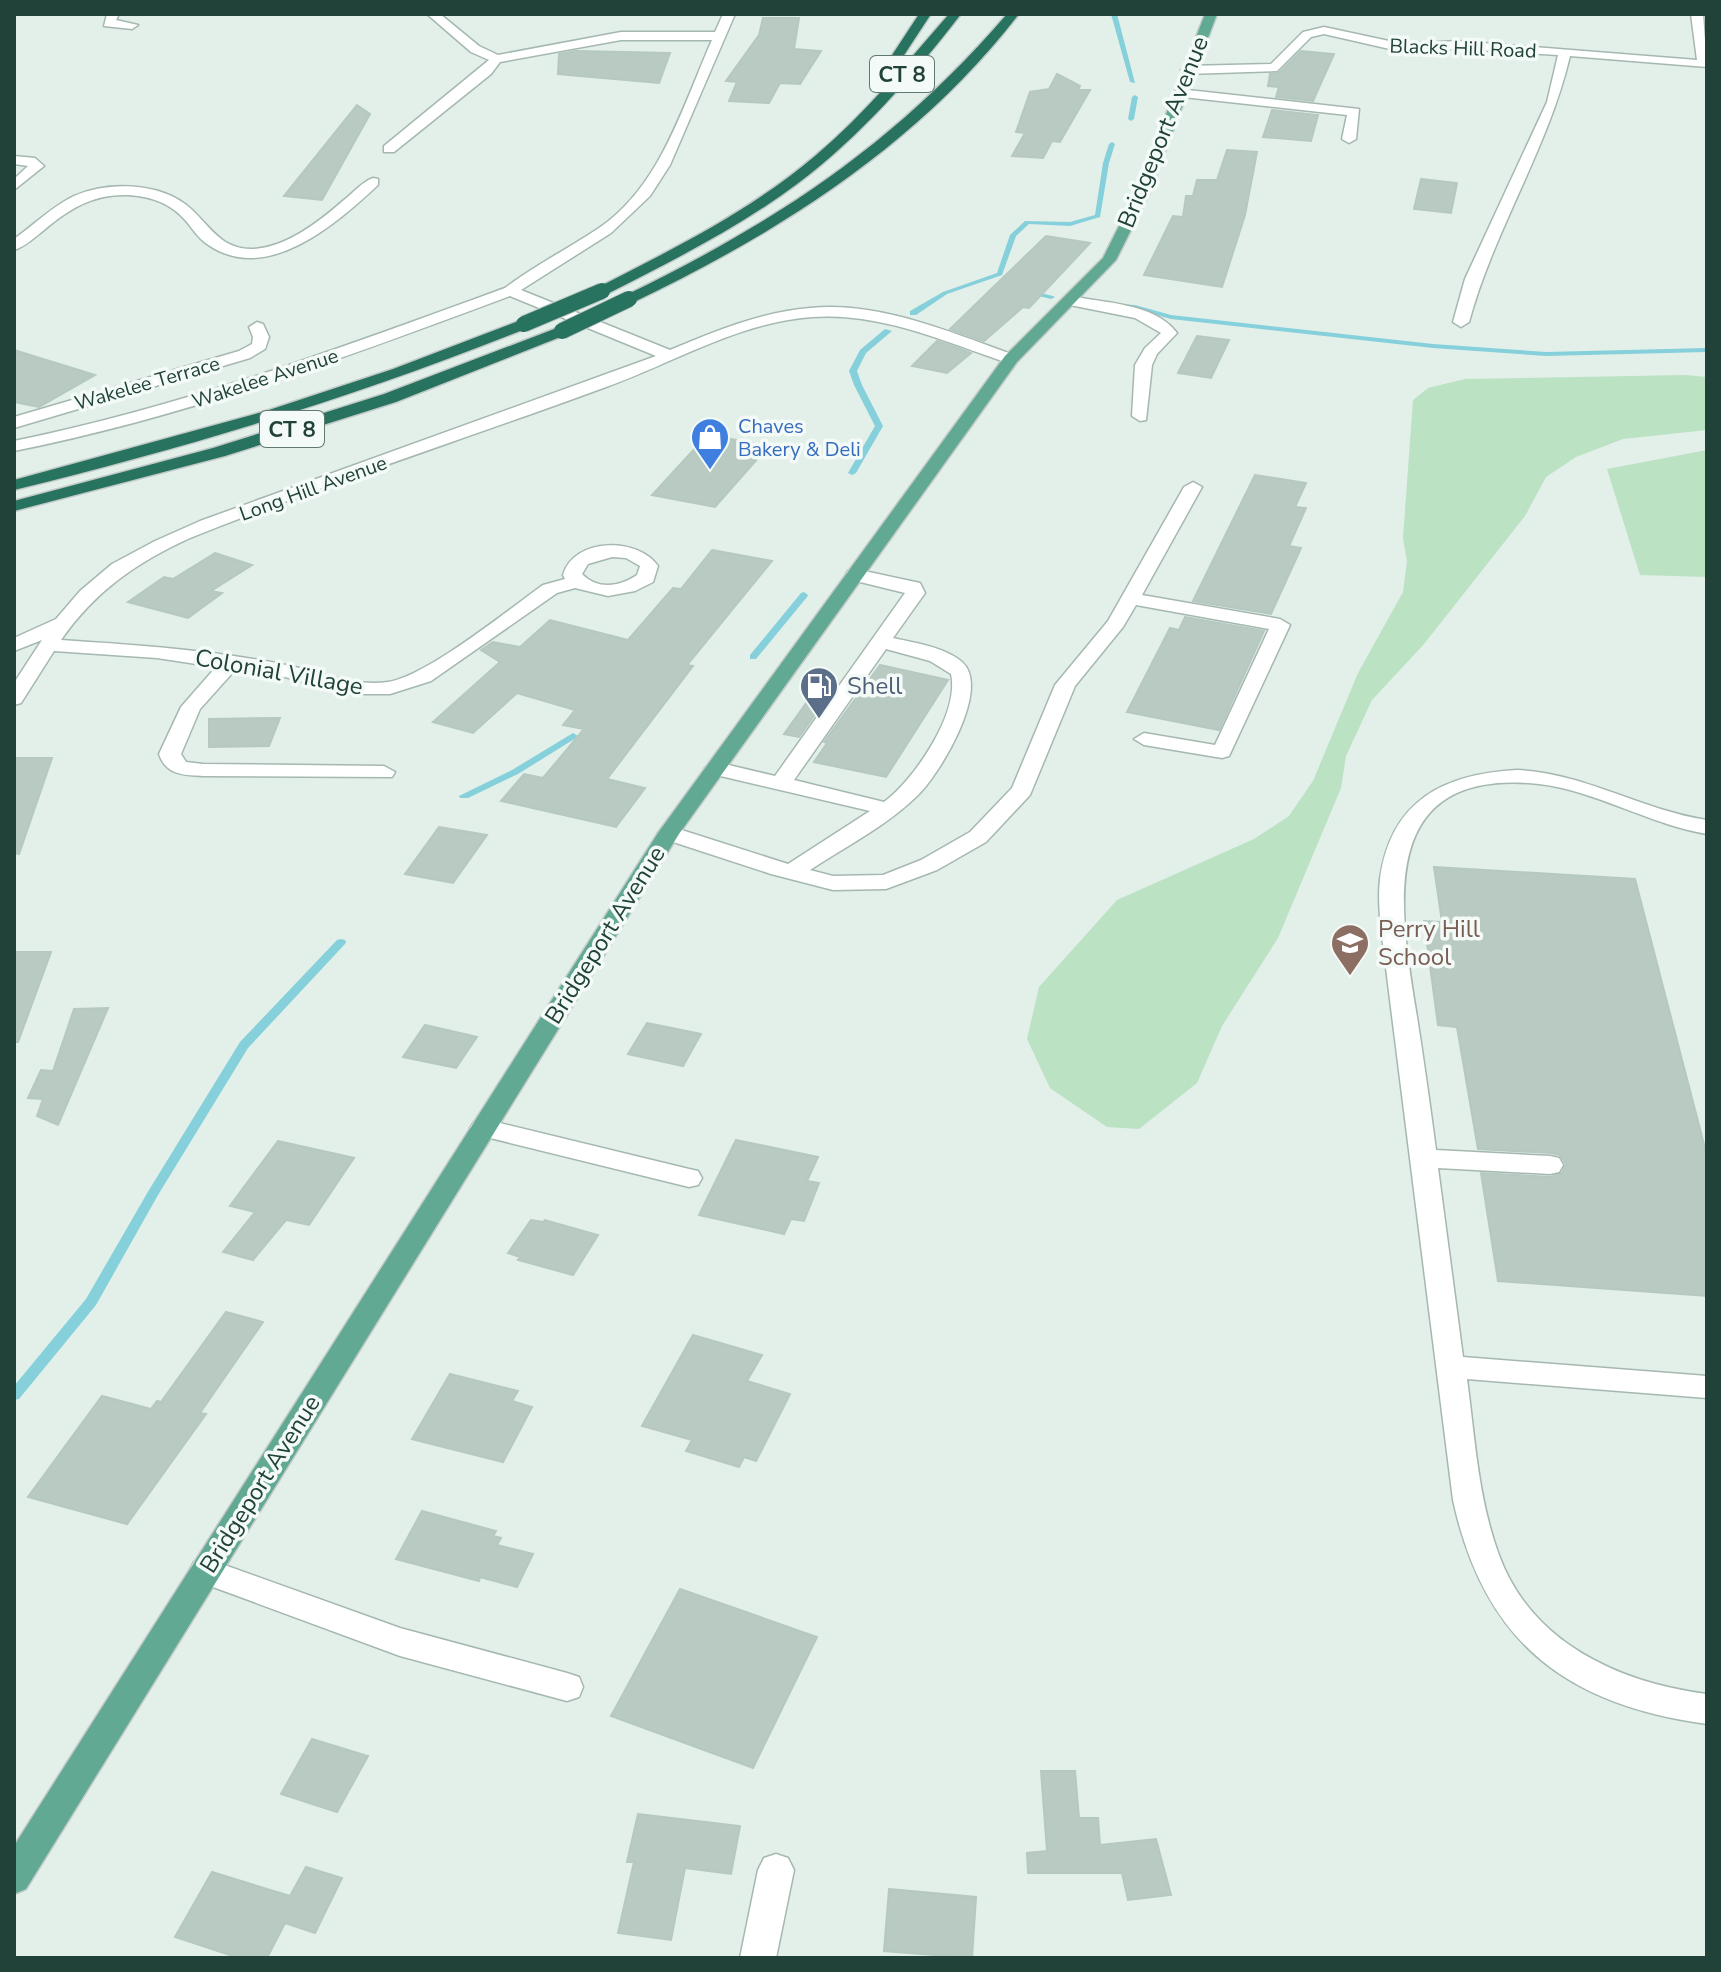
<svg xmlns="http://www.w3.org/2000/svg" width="1721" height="1972" viewBox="0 0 1721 1972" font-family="'Nunito Sans',sans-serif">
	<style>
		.green { fill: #bae2c3 }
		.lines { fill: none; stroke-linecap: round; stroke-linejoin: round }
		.stream { fill: #85d0da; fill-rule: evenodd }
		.building { fill: #b8cac2; stroke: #b5c9c0; stroke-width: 2 }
		.minor-casing { stroke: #a5b8b0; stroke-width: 3 }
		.major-casing { stroke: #c1cac7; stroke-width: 3 }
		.highway-casing { stroke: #c1cac7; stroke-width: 3 }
		.minor { fill: #fff; fill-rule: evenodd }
		.major { fill: #62a994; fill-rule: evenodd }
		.highway { fill: #287260; fill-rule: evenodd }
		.highway-bridge-casing { stroke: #c1cac7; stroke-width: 18; stroke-linecap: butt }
		.highway-bridge { stroke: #287260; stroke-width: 16 }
		.labels { text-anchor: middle; stroke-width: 7; stroke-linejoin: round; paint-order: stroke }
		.far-street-label { font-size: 20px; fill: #204238; stroke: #f4faf7 }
		.far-shop-label { font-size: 20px; fill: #366cbe; stroke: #f4faf7; text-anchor: start }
		.shield { fill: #f4faf7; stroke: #607971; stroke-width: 2 }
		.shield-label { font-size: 22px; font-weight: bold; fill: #204238 }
		.street-label { font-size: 24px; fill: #204238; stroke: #f4faf7 }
		.service-label { font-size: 24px; fill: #4e5e75; stroke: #f4faf7; text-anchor: start }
		.education-label { font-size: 24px; fill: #785e54; stroke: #f4faf7; text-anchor: start }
	</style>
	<rect width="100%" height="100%" fill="#e3efe9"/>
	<path class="green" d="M1685,375L1707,377V430L1623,439L1576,457L1546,477L1525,516L1424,644L1372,700L1346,756L1341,788L1278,938L1222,1026L1197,1083L1139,1129L1107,1127L1050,1088L1027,1039L1039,987L1117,900L1254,839L1289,816L1313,781L1358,673L1403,592L1407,561L1403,538L1413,400L1428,388L1465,379Z
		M1707,450V577L1640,575L1607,469Z"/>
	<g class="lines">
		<path class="stream" d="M1111,14H1117L1135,83L1130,82Z
			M1135,95L1138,97L1134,119L1131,121L1128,119L1132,97Z
			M1112,142L1115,144L1109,163L1100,217L1070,226L1029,224L1016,236L1002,275L947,294L916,315H910V311L943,292L997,273L1010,235L1025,221L1070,222L1095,215L1103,163L1109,144Z
			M1028,290L1053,296L1055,297L1051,299L1026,293V291Z
			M1112,304L1135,305L1171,315L1433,344L1546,352L1707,348V352L1546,356L1433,348L1171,319L1135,309L1112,308Z
			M885,329L892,331L866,353L857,371L862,385L883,426L856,473L852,475L848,473L875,426L854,385L849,371L860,350Z
			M804,592L808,595L807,597L756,659H750V655L801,593Z
			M573,733L578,736L576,738L518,774L468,798H460L459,796L512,770Z
			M341,939L345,940L346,942L345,944L248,1048L158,1195L96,1305L19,1399L14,1400V1386L86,1299L149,1190L240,1042L337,940Z"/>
	</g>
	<path class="building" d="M763,18H799L794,49L821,51L800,84L780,83L769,103L729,101L737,82L726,81L759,35Z
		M576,51L670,53L659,83L558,74L559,54Z
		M1301,51L1334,54L1313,101L1276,97L1279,87L1268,86L1270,74L1279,73Z
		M1057,74L1080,86L1078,90H1090L1060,142L1052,141L1043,158L1012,156L1025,133L1016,132L1030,92L1049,89Z
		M357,105L370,114L322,200L284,196Z
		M1272,110L1318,115L1311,141L1263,137Z
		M1227,150L1257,152L1245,215L1222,287L1144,275L1173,216L1183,217L1186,196H1193L1197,180H1217Z
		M1421,179L1457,183L1451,213L1414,209Z
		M1046,236L1090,243L1029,308L1023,307L984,341L950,329Z
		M1197,336L1229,340L1211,378L1178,373Z
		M937,341L958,348L971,353L947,373L912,366Z
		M14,350L95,375L39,407L14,402Z
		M708,434L768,447L715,507L652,495Z
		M1255,475L1306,483L1295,507L1306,508L1289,546L1301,548L1271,614L1193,601Z
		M712,550L772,561L687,665L693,666L607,779L645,788L616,827L501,801L524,774L543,778L584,729L563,725L575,710L517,693L473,733L433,722L500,662L481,650L493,642L520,647L550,620L628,640L673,588L681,589Z
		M215,553L252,565L211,591L222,593L188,618L128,602L164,577L173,579Z
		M1185,617L1264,631L1219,730L1127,712L1170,628L1179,630Z
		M880,665L948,680L886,777L814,762L827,743L824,742Z
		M809,699L824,702L799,737L784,734Z
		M280,718L269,746L209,747V719Z
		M14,758H52L19,854L14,853Z
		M439,827L487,835L453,883L405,874Z
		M1434,867L1635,879L1707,1156V1296L1498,1281L1481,1173L1551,1177L1562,1173L1566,1164L1560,1155L1551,1153L1478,1149L1457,1027L1438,1025L1424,921L1442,922Z
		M14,952H51L18,1042H14Z
		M108,1008L58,1125L37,1116L43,1099L28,1098L41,1070L53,1071L74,1009Z
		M647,1023L701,1034L683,1066L628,1054Z
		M425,1025L477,1037L456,1068L403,1057Z
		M736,1140L818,1157L807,1181L819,1183L804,1221L791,1219L784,1234L699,1215Z
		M278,1141L354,1158L309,1225L286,1220L253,1260L223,1252L255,1212L230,1206Z
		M531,1220L543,1222L545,1220L598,1235L573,1275L518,1260L520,1257L508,1253Z
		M226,1312L263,1322L200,1413L206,1414L127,1524L28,1497L102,1396L151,1409L157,1401L161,1402Z
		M693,1335L762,1355L747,1381L790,1394L756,1461L744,1457L739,1467L686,1451L692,1440L642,1426Z
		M450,1374L518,1391L512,1401L532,1407L503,1462L412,1439Z
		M422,1511L496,1531L493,1536L501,1538L497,1545L533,1554L517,1587L480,1577L479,1581L396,1559Z
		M680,1589L817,1637L753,1768L611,1716Z
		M312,1739L368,1756L337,1812L281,1794Z
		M1041,1771H1075L1079,1818H1098L1100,1845L1156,1839L1171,1895L1128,1900L1122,1873H1028L1027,1853L1047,1851Z
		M638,1814L740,1826L731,1874L685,1868L671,1940L618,1933L634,1862H627Z
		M306,1867L342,1878L315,1933L285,1923L267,1958H239L175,1937L212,1872L290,1896Z
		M889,1889L976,1897L972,1958L884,1951Z"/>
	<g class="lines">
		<defs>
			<path id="minor" d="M107,14H119L116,20L138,25L132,29L104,26Z
				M427,14H440L479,46L498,55L621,32H715L723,14H735L670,165L650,196L611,233L521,290L670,350C715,331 761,312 810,308C880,301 952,333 1017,356L1019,359L1011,364L1005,362C944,341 879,312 812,317C739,322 673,363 606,387C468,438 327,483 190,538C137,562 95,591 61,640C137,645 212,650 286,665C320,672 353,687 388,682C427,676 508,610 543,585L565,579L563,575C574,537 638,537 658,566L653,582L635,591L608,596L575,588L557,593L431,681L390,694H351L285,677L235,670L200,709L181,754L186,762L203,764L384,766L395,772L392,777L203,776C183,775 166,775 159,754L181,707L216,667L157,658L54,651L21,703L14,705V683L42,640L14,651V638L56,619L80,591L112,564L155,541L200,521L656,356L510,296C347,357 185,417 14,451V441C183,407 343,347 505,288C535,265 568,249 599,228C661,186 683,105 712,40H621L500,62L491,74L394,152H384V146L489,60L471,52ZM612,557L626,558L640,566L637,575C619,587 598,590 582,574L588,564Z
				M1691,14H1703L1707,67L1570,56C1548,149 1494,230 1469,322L1461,327L1453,322L1465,279L1547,102L1558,55L1458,49L1403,52L1324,34L1311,37L1277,71L1187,74L1181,70L1187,66L1271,64L1303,32L1324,27L1403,44L1458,41L1697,60Z
				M1179,89L1359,109L1356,139L1349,143L1342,139L1347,115L1174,96L1173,93Z
				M14,156L35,158L44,166L14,190V179L28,166L14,164Z
				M373,178L378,179V185C336,224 266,286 207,244C198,238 193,229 186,221C171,203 150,196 127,195C93,194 69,209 44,230C35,237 25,247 14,250V239C34,225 51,207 74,196C108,181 161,182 190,208C211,227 221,250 254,249C287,247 320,221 344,200C353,193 362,182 373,178Z
				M1070,296C1104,303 1155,303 1177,333L1157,354L1152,365L1146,420L1140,421L1132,416L1135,365L1145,348L1161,333L1135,318L1065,304L1062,301Z
				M257,322L263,324L269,337L265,349L250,358L14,428V417L239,351L252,344L253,337L249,327Z
				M1193,482L1202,487L1142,595L1280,619L1290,625L1229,756L1222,758L1144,745L1134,739L1144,733L1215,745L1269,629L1136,605L1123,627L1075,686L1030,795L986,842L937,870L886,889L833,890L771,874L661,838L658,833L669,826L788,864L870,811L708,773L705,768L716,762L775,776L905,593L848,579L846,575L848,571L855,569L920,583L925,593L893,638C915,643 945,647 962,662C992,688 939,776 916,797C886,826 845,847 810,870L833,876L883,875L921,860L970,832L1012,788L1055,685L1108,621L1184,487ZM886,649L930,661L951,674C960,713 914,780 884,802L794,780Z
				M1517,770C1585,773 1641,810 1707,820V834C1648,824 1594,790 1539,784C1374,767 1399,908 1417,1017C1424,1061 1430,1105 1436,1150L1550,1156L1559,1158L1563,1165L1559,1172L1550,1174L1438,1168L1463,1357L1707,1376V1398L1467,1379C1475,1438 1478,1499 1499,1555C1531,1643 1620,1683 1707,1694V1724C1566,1705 1484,1642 1453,1500L1385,960C1382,934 1377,905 1380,879C1391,800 1444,774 1517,770Z
				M483,1119L689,1169L698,1171L702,1178L698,1185L689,1187L474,1134L470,1128L474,1122Z
				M205,1558L400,1628L567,1673L579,1677L583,1687L579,1697L567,1701L400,1656L194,1580L189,1571L194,1562Z
				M776,1854L788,1858L794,1870L776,1958H740L758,1870L764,1858Z"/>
			<path id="major" d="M1205,14H1217L1149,194L1116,260L1017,362L679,834L26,1889L14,1894V1846L658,833L1005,356L1103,258L1135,194Z"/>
			<path id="highway" d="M919,14H931L891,75H883L881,72Z
				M949,14H961C914,75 859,138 797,184C738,228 672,261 607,294H597V288C673,249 750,211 815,156C865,114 906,63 949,14Z
				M1007,14H1019C919,144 780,232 634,302H624V296C777,222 895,144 1007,14Z
				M524,319L532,324L530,327C362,395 190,447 14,490V480L266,411L393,369Z
				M562,326L570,331L568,334L396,402L225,456L14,511V501L213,448L384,394Z"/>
		</defs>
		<use href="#minor" class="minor-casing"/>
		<use href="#major" class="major-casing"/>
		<use href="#highway" class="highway-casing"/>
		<use href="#minor" class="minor"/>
		<use href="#major" class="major"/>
		<use href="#highway" class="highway"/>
		<defs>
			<path id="highway-bridge" d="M524,324L602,291
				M562,331L629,299"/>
		</defs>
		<use href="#highway-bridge" class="highway-bridge-casing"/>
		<use href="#highway-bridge" class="highway-bridge"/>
	</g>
	<defs>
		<symbol id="shop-pin" viewBox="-11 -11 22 30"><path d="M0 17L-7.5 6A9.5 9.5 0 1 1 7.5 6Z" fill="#3f7fe0" stroke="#f4faf7"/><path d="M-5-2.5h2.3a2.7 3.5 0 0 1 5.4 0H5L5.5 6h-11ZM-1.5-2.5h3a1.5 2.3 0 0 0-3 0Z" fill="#fff"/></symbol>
		<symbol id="fuel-pin" viewBox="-11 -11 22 30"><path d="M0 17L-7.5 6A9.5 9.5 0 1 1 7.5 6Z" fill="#5c6f8a" stroke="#f4faf7"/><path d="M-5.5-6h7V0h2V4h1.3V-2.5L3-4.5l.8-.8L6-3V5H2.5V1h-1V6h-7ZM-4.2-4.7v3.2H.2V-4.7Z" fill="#fff"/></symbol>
		<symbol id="school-pin" viewBox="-11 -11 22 30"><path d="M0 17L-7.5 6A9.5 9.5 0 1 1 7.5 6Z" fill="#8d6e63" stroke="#f4faf7"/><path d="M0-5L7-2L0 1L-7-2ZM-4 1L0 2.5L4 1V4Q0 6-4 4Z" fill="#fff"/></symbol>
	</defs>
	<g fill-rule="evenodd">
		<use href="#shop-pin" x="688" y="415" width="44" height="60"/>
		<use href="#fuel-pin" x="797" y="664" width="44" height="60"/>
		<use href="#school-pin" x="1328" y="921" width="44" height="60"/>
	</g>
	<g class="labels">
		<g class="far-street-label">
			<text transform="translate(1463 48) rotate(2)" y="7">Blacks Hill Road</text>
			<text transform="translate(265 378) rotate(-18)" y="7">Wakelee Avenue</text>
			<text transform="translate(147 383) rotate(-16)" y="7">Wakelee Terrace</text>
			<text transform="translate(313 488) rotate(-20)" y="7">Long Hill Avenue</text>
		</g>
		<g class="far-shop-label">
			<text x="738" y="433">Chaves<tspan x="738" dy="23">Bakery &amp; Deli</tspan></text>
		</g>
		<g class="shield">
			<rect x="870" y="56" width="64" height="36" rx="6"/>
			<rect x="260" y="411" width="64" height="36" rx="6"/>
		</g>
		<g class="shield-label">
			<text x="902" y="82">CT 8</text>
			<text x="292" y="437">CT 8</text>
		</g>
		<g class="street-label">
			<text transform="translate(1163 132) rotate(-68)" y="8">Bridgeport Avenue</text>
			<text transform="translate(279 672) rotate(10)" y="8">Colonial Village</text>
			<text transform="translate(605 935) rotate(-58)" y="8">Bridgeport Avenue</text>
			<text transform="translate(260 1484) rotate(-58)" y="8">Bridgeport Avenue</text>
		</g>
		<g class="service-label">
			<text x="847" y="694">Shell</text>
		</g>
		<g class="education-label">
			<text x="1378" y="937">Perry Hill<tspan x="1378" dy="28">School</tspan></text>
		</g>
	</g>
	<rect width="1721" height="1972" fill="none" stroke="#204238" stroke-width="32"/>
</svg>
